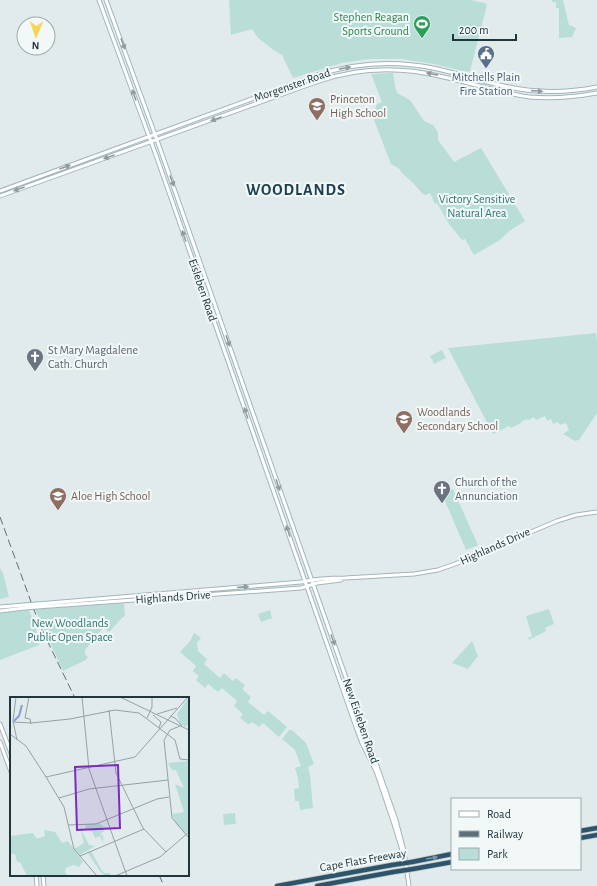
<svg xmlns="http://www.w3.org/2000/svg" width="597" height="886" viewBox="0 0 597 886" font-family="'Alegreya Sans',sans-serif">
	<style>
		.green { fill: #b9ded8 }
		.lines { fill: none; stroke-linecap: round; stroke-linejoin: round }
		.secondary-casing { stroke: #a2b5bb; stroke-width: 5 }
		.motorway-casing { stroke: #c1c6c9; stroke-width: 6 }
		.secondary { stroke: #fff; stroke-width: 3 }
		.motorway { stroke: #2c546a; stroke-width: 4.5 }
		.rail { stroke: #5b7079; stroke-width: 1; stroke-dasharray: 8 4; stroke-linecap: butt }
		.secondary-bridge-casing { stroke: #a2b5bb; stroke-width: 5; stroke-linecap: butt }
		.motorway-bridge-casing { stroke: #c1c6c9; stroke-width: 6; stroke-linecap: butt }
		.secondary-bridge { stroke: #fff; stroke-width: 3 }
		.motorway-bridge { stroke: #2c546a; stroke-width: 4.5 }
		.oneway { fill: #909a9e }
		.oneway2 { fill: #7b96a3 }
		.labels { text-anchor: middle; stroke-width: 4; stroke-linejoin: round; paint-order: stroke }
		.leisure-label { font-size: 12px; fill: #27864d; stroke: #f2f8f8; text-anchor: end }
		.service-label { font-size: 12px; fill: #4e5e75; stroke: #f2f8f8 }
		.street-label { font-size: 12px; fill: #21353d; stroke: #f2f8f8 }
		.education-label { font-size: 12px; fill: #785e54; stroke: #f2f8f8; text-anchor: start }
		.park-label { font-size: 12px; fill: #2a7572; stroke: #f2f8f8 }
		.worship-label { font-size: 12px; fill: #5b616d; stroke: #f2f8f8; text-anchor: start }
		.district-label { font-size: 16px; font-weight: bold; letter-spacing: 1px; fill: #1c3f50; stroke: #f2f8f8 }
		.inset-river { fill: none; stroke: #879dd3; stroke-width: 2 }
		.inset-road { fill: none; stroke: #94a2a6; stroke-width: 1 }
		.view { fill: #7b2cbf; fill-opacity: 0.15; stroke: #7b2cbf; stroke-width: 2 }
		.inset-edge { fill: none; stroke: #21353d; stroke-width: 2 }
	</style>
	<rect width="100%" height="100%" fill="#e1ebec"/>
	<path class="green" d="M229,0H471L485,3L487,5L470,71L467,72L434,64L401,59H369L342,63L293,78L282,55L275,51L258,38L252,29L231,35Z
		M552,0H563L569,25L576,28L572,37L559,38V8H556V2H552Z
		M393,73L395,85V86L397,93L410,100L424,121L433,125L438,132V140L454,162L481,148L525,221L508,232L500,240L474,255L465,239L462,240L449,224L437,203L435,204L430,193L426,195L423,194L413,183L400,171L401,170C398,168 395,166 391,164L374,120L376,105L382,102L371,74Z
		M596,333L597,342V413L579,440L575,441L563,434L569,430L566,423L560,425L558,422L553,424L551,419L547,421L545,416L536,420L534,417L528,420L527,419L521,422V423L511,428L509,426L493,434L448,348Z
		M442,350L446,358L434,364L430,356Z
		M453,489L478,545L466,550L442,494Z
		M0,568L3,573L9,597L0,599Z
		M124,603L125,616L122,618L109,632L103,628L85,650V655L88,657L86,660L63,671L35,609Z
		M549,609L554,624L545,628L546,631L529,640L528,638L532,636L526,616Z
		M29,610L36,628L39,645L0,660V613Z
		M270,610L272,618L261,622L258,614Z
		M194,633L197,635L201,638L197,643L198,651L207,659L204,664L220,678L224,673L233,681L236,678L245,685L243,688V690L251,697L248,702L264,715L268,711L287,727L279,737L263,723L259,727L252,722L250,724H248L240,718L243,714L234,706L237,701L222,688L218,692L208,684L205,688L196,680L199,676L193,671L196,666L180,652L190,641Z
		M472,641L478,656L468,669L452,663Z
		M289,730H292L306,743L314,764L308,767L310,775L313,808L300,810L299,801H295L294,789L299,788L298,778L295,768L301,766L295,750L282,739Z
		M235,813L236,824L224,825L223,814Z"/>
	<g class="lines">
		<defs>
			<path id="secondary" d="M99,0L157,158L356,727L362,743L376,771L393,821L402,850
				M106,0L157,140L396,820L404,851L409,886
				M0,191L317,75C354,63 394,60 433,68C457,73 480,81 504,86C534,93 566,93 597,87
				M0,196L316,82C356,68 397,66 439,76C469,82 499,93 530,97C553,99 575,97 597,93
				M37,604L301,582C315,579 330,578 345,578L414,574L438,570L455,564L557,521L576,515L597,512
				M0,607L24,605
				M37,607L301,588L317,583L341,580
				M0,611L25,608
				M0,724L11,753
				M0,742L11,772
				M36,875L37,886
				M43,875L44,886"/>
			<path id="motorway" d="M580,831L597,828
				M580,838L597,835
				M412,862L452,854
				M413,869L452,862
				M277,886L392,865
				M317,886L393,872"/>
		</defs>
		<use href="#secondary" class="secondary-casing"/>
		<use href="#motorway" class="motorway-casing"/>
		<use href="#secondary" class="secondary"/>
		<use href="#motorway" class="motorway"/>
		<path class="rail" d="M0,517L34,610L44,634L75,698
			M159,875L164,886"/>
		<defs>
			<path id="secondary-bridge" d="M24,605L37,604
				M25,608L37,607"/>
			<path id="motorway-bridge" d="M392,865L412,862
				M393,872L413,869"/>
		</defs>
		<use href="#secondary-bridge" class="secondary-bridge-casing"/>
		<use href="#motorway-bridge" class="motorway-bridge-casing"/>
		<use href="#secondary-bridge" class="secondary-bridge"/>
		<use href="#motorway-bridge" class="motorway-bridge"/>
	</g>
	<defs><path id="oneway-solid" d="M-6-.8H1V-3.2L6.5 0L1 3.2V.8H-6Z"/></defs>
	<g class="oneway">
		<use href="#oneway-solid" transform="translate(123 44) rotate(70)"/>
		<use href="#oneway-solid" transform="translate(345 68) rotate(-11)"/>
		<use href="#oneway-solid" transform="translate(432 74) rotate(-169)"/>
		<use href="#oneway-solid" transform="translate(537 91) rotate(4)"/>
		<use href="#oneway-solid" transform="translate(134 95) rotate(-110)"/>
		<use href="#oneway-solid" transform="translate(216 119) rotate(160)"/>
		<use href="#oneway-solid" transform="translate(109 157) rotate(161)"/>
		<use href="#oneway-solid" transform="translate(65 167) rotate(-20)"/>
		<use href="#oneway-solid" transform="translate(172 181) rotate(70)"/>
		<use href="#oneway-solid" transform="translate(19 189) rotate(160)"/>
		<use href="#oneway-solid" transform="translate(184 236) rotate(-109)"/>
		<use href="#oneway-solid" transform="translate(228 341) rotate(71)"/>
		<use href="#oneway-solid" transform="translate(246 413) rotate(-109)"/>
		<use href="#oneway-solid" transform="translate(278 485) rotate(71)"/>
		<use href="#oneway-solid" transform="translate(288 531) rotate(-109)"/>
		<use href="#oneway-solid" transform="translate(243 587) rotate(-5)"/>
		<use href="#oneway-solid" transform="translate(333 640) rotate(70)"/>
	</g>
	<use class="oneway2" href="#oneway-solid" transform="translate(432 858) rotate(-10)"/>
	<defs>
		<symbol id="stadium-pin" viewBox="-11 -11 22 30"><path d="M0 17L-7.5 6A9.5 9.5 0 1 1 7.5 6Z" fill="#2e9e5b" stroke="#f2f8f8"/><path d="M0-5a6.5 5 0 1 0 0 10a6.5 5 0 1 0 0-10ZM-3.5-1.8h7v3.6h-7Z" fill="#fff"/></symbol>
		<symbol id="civic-pin" viewBox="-11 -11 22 30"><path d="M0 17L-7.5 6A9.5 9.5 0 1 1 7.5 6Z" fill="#5c6f8a" stroke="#f2f8f8"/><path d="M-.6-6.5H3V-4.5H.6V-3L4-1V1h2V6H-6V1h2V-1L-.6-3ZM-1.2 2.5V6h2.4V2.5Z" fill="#fff"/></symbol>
		<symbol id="school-pin" viewBox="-11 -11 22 30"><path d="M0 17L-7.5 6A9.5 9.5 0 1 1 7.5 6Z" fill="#8d6e63" stroke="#f2f8f8"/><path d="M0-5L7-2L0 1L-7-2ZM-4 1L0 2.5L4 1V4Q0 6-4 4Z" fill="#fff"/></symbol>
		<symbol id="church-pin" viewBox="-11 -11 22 30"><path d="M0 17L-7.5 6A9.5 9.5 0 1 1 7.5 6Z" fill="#6b7280" stroke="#f2f8f8"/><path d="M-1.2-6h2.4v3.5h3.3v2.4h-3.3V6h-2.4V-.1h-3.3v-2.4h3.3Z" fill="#fff"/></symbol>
	</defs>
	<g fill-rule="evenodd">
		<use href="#stadium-pin" x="412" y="14" width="20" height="27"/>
		<use href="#civic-pin" x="476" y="44" width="20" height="27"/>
		<use href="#school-pin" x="307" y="96" width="20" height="27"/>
		<use href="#church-pin" x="25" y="347" width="20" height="27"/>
		<use href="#school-pin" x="394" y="409" width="20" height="27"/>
		<use href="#church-pin" x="432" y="479" width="20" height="27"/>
		<use href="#school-pin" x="48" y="486" width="20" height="27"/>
	</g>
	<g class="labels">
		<g class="leisure-label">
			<text x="409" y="21">Stephen Reagan<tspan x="409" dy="14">Sports Ground</tspan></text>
		</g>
		<g class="service-label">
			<text x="486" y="81">Mitchells Plain<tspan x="486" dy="14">Fire Station</tspan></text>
		</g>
		<g class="street-label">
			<text transform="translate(292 85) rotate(-19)" y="4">Morgenster Road</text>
			<text transform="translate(203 290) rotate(71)" y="4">Eisleben Road</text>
			<text transform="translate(495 546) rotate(-24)" y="4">Highlands Drive</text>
			<text transform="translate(173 597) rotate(-4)" y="4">Highlands Drive</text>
			<text transform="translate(361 721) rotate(71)" y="4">New Eisleben Road</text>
			<text transform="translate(363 860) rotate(-10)" y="4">Cape Flats Freeway</text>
		</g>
		<g class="education-label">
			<text x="330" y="103">Princeton<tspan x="330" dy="14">High School</tspan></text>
			<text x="417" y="416">Woodlands<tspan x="417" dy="14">Secondary School</tspan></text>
			<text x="71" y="500">Aloe High School</text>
		</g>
		<g class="park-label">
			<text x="477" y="203">Victory Sensitive<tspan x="477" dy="14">Natural Area</tspan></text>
			<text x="70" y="627">New Woodlands<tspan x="70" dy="14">Public Open Space</tspan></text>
		</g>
		<g class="worship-label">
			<text x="48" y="354">St Mary Magdalene<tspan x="48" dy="14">Cath. Church</tspan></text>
			<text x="455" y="486">Church of the<tspan x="455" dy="14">Annunciation</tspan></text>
		</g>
		<g class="district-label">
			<text x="296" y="195">WOODLANDS</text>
		</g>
	</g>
	<g transform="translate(10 697)">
		<rect width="179" height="179" fill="#e1ebec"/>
		<path d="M179,0V25L176,30L170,27L167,17ZM179,64V135L175,136L166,127L162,117L174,115L165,87L174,91L166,73H162L158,66ZM89,126L93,129L94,134L90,137L93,139V146L90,139L85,141L82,134L75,132L76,127ZM70,130L79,148L85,149L70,158L64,152L74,146ZM34,133L45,135L52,146L58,144L73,165L69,170L64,168L56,171L55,175L58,179H17L10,165H7L5,157H0V139L23,136L26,141H30L35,139ZM81,154L91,172L94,176H100L101,179L94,178L90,174L77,155Z" fill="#b9ded8"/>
		<path class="inset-river" d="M4,24L9,19L12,8"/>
		<path class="inset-road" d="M6,0L3,24L7,43M19,0L15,21L20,22L21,27M72,0L79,72L117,179M110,0L179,33M99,13L106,76L133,131L156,155M147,17L167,11M143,18L151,25L149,31M160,19L165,21L172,29M137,21L142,10V0M3,25L21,26L60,22L105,13L129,16L165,43L170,62L179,63M170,29L160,33L154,43L162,121L179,141M0,37L16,49L36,80L125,60L178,0M36,80L54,110L64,152L87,179M49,101L79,92L158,83M58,128L86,127L147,102L159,100M70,159L134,132M105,179L150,160L179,135"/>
		<path class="view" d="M108,68L110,131L67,133L65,70Z"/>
		<rect width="179" height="179" class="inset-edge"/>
	</g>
	<rect x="451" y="798" width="130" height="72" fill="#f2f8f8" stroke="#9eaaad"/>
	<rect x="459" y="811" width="20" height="6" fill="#ffffff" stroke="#9eaaad"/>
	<text x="487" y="818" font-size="12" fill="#21353d">Road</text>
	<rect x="459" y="831" width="20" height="6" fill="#5b7079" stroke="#9eaaad"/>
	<text x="487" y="838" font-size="12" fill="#21353d">Railway</text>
	<rect x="459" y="848" width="20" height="12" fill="#b9ded8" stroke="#9eaaad"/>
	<text x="487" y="858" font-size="12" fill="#21353d">Park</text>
	<g transform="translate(36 36) rotate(182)"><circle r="19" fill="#f2f8f8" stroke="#9eaaad"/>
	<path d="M0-3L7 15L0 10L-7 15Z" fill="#f6d755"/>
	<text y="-6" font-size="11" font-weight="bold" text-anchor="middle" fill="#21353d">N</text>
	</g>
	<path d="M453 34v6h63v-6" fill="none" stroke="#21353d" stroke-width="2"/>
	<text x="459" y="34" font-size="12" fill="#21353d" stroke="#f2f8f8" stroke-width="3" paint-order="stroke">200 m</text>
</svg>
